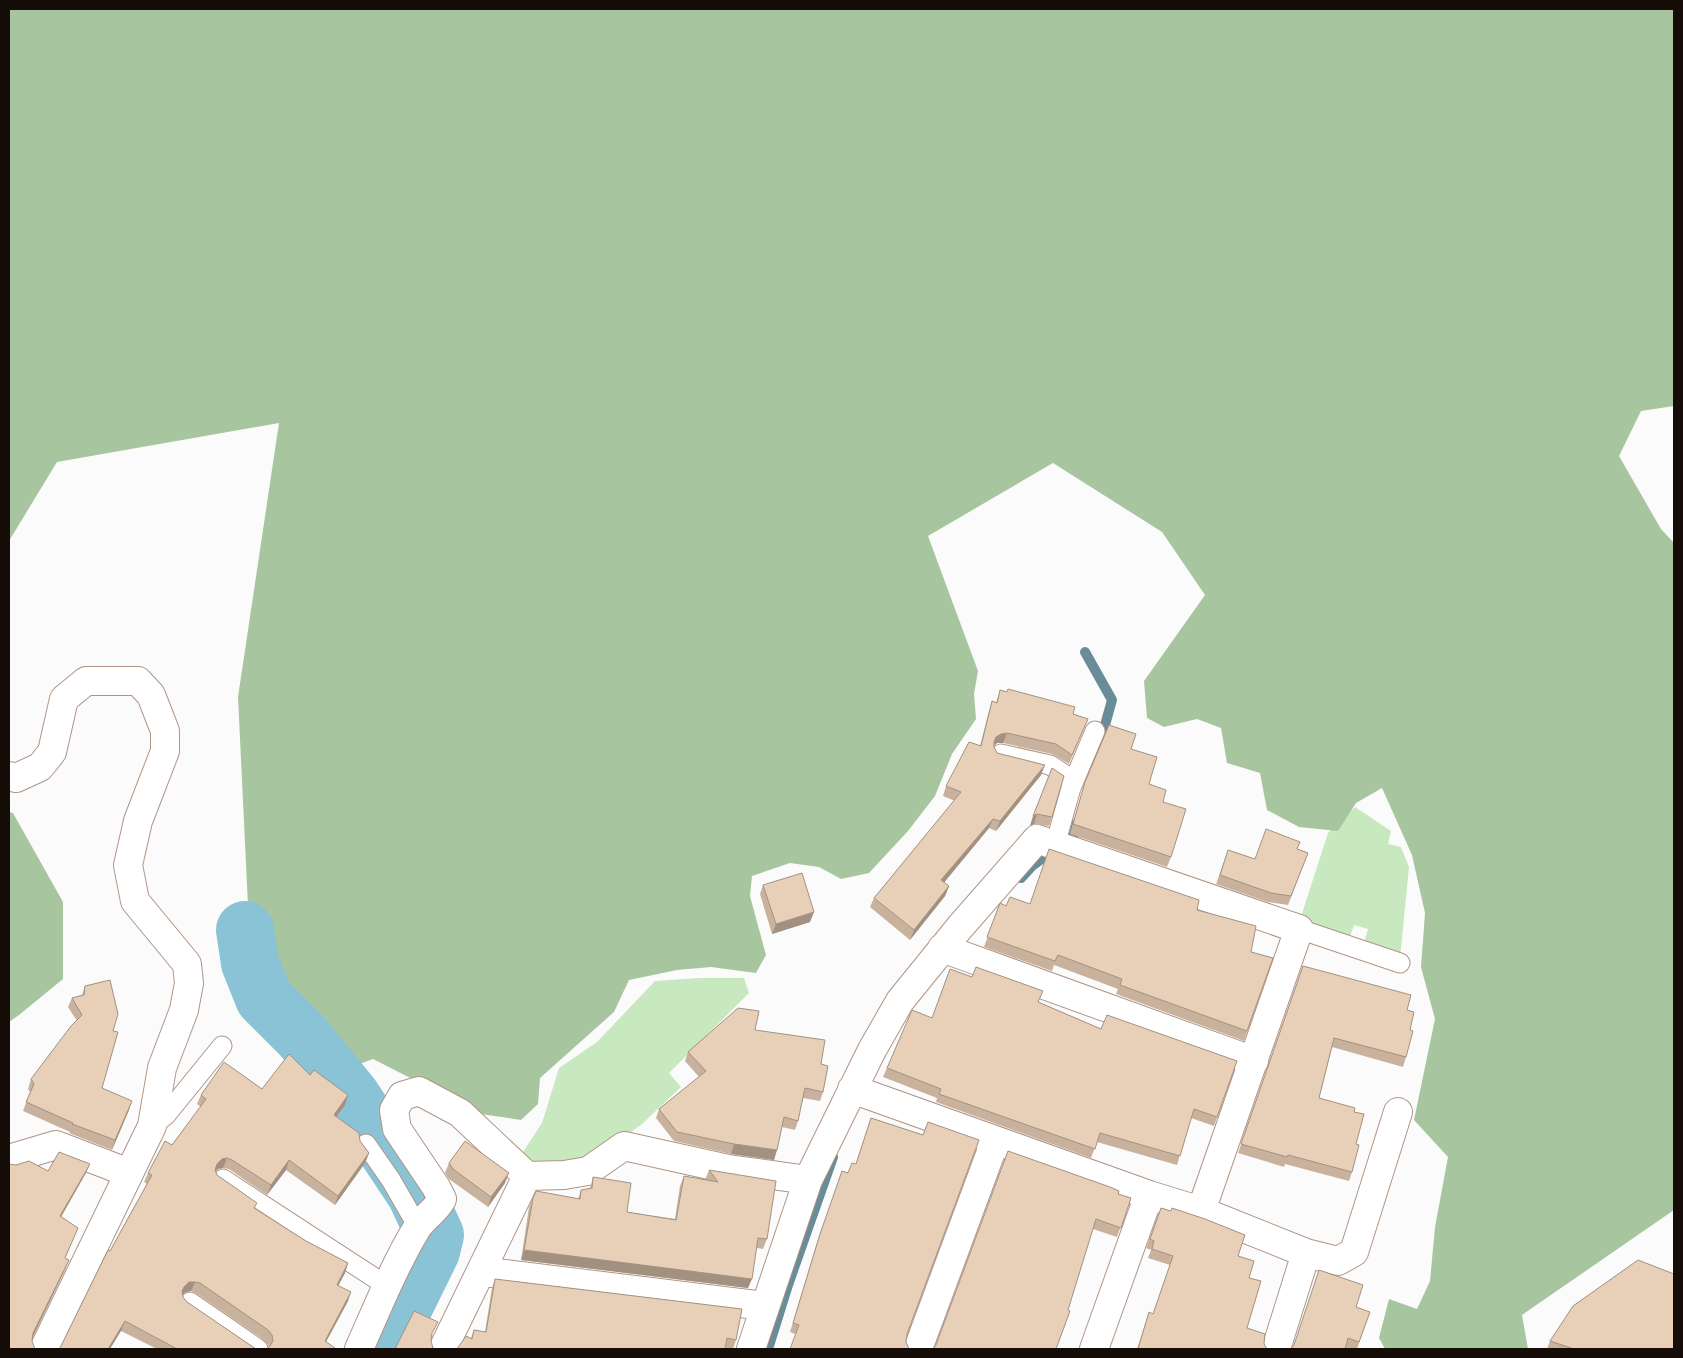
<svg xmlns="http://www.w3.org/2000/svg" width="1683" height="1358" viewBox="0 0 1683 1358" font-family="'Varela Round',sans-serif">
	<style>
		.green { fill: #c8e8bf }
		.forest { fill: #a7c69f }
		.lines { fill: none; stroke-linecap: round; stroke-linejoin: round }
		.stream { stroke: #688c98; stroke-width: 10 }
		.river { stroke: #8ac2d6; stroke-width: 58 }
		.lane-casing { stroke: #b19485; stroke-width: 21 }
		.street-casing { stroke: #b19485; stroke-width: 30 }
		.lane { stroke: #fff; stroke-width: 19 }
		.street { stroke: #fff; stroke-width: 28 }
		.wall { fill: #c8b29e }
		.shaded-wall { fill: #a29181 }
		.building { fill: #e8cfb8; stroke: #a29181 }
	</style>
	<rect width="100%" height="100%" fill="#fbfbfb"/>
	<path class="green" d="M1355,807L1391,831L1388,844L1401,847L1409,867L1400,959L1363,946L1368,929L1354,925L1349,939L1299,923L1328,833Z
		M699,978H744L749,993L669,1073L681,1087L641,1125L625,1136L562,1169L530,1164L521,1155L542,1123L559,1068L597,1042L655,981Z"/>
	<path class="forest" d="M9,9H1674V406L1641,411L1619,456L1661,529L1674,543V1210L1522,1315L1528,1349H1385L1379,1338L1389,1299L1417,1309L1430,1281L1435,1227L1448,1157L1414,1120L1435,1019L1421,967L1425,913L1412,855L1382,788L1356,803L1338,831L1299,827L1267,810L1260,773L1227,763L1221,728L1197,719L1164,727L1147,718L1144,681L1205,595L1162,532L1053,463L928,536L978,671L974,694L976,719L952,754L935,796L908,831L869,873L841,879L819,867L790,863L752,876L750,896L766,955L756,973L711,967L677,970L629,980L614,1012L540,1078L538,1104L521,1120L481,1114L373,1059C347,1068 342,1074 321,1053L297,1057L282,1042L274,1018L253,1010L238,697L279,423L57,462L9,541Z
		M9,812L13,813L63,902V979L19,1015L9,1022Z"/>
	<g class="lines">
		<path class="stream" d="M1085,652L1112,700L1095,761
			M1021,878L1032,866L1074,835L1077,823
			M768,1349L788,1285L833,1157"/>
		<path class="river" d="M245,930L250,963L264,998L302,1036L351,1096L416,1194L435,1235L431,1251L383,1349"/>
		<defs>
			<path id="lane" d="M1001,754L1050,765L1074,781
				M1055,845L1071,788L1095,731
				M1299,929L1400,963
				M152,1126L166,1115L222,1046
				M366,1144L391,1180L418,1227
				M223,1179L387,1286
				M190,1302L258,1349"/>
			<path id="street" d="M9,776L16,778L40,767L52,752L64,699L86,681H138L151,695L165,731V751L138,821L128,865L135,901L187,964L189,983L184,1010L162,1068L152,1126L44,1349
				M942,948L1254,1061
				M9,1159L56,1145L129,1173
				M1201,1211L1306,1253L1338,1261L1354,1252L1398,1112
				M481,1271L765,1306
				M359,1349C377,1309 394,1266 417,1228C424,1217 436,1211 442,1199L436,1187L397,1129L394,1110L402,1096L419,1091L460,1113L527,1176L564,1175L588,1171L624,1146L728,1169L808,1180
				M443,1349L527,1176
				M751,1349L808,1180L872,1050L900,1001L960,927L1037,839L1299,929L1201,1211L1149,1195L852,1089
				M918,1349L995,1141
				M1094,1349L1149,1195
				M1276,1349L1306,1253"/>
		</defs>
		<use href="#lane" class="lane-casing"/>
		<use href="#street" class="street-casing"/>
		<use href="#lane" class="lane"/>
		<use href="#street" class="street"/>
	</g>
	<path class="wall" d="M1000,690L1088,719L1069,764L1052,754L1003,743H997L994,746V747L997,753L1041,775L996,831L989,828L944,882L949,886L945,896L910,940L870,907L874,898L955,801L943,796L946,786L980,746L989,711L992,701L996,703Z
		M1131,749L1149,784L1163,802L1171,857L1167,867L1070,834L1082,792L1085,782Z
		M1052,768V817L1049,826L1034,824L1030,826Z
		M1297,849L1308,853L1288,905L1268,902L1216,884L1225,859H1255Z
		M763,885L810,922L772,934L760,894Z
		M1000,903L1006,906L1030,904L1197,910L1251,952L1273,958L1244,1041L1116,994L1118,989L1054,965L1052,971L984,947Z
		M1303,966L1407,1010L1410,1030L1406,1057L1403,1067L1332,1047L1319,1098L1354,1112L1356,1144L1352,1172L1349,1181L1285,1164L1284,1167L1238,1153Z
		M85,986L113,1031L102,1088L129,1110L112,1150L69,1133L70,1132L23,1111L30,1092L28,1089L31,1079L77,1021L68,1007L72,998L82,995Z
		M1038,1002L1101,1029L1237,1061L1214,1126L1191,1118L1177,1165L1097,1142L1091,1158L936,1102L937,1098L883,1077L887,1068L932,1018Z
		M755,1030L821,1064L823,1092L820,1101L803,1098L798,1121L795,1130L782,1127L774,1160L731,1154L674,1141L656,1118L659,1109L699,1077L685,1061L688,1052Z
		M310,1075L348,1095L345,1105L336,1117L360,1141L369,1153L365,1163L335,1205L286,1170L267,1195L229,1169L223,1168L218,1169L216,1171L217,1175L256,1208L306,1241L348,1263L345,1273L338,1285L348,1301L326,1342L269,1348L268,1345L264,1340L196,1293L191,1291L186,1292L183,1294V1297L187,1302L256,1349H157L121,1331L61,1346L110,1251L147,1184L144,1182L148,1173L172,1145L201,1107L197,1104L201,1095L262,1089Z
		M871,1118L923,1135L979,1140L795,1334L790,1332L817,1243L839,1180L848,1173L856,1164Z
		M449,1163L505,1183L488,1207L449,1179L445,1173Z
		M709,1170L767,1239L763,1249L757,1248L748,1288L521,1260L529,1207L533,1198L578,1199L581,1190L590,1188L593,1177L627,1212L675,1219L680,1186L684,1176L705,1180Z
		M1118,1194L1131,1198L1117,1237L1093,1229L933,1349Z
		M1161,1208L1238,1256L1249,1278L1247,1328L1264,1344L1267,1349H1137L1149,1312L1153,1314L1170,1265L1148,1258L1151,1250L1146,1248Z
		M495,1279L736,1340L733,1349L726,1348L457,1349L471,1338L474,1330L485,1332L492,1288Z
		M1356,1307L1370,1312L1357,1349H1350L1345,1348Z
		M1550,1341L1674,1349H1547Z"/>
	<path class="shaded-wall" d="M1007,733L1003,743H997L992,747L996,737L1001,734Z
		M1045,765L1041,775L996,831L1000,821Z
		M1037,814L1034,824L1030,826L1033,816Z
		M993,819L989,828L938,890L941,880Z
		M949,886L945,896L910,940L914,930Z
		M814,912L810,922L772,934L776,924Z
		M348,1095L345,1105L330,1125L334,1115Z
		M132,1101L129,1110L112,1150L115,1140Z
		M734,1144L777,1150L774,1160L731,1154Z
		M369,1153L365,1163L335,1205L338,1196Z
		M227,1158L223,1168L218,1169L213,1173L217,1164L222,1159Z
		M289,1160L286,1170L267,1195L271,1185Z
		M90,1164L86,1173L56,1226L60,1216Z
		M509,1173L505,1183L488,1207L491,1197Z
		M524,1250L752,1279L748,1288L521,1260Z
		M69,1260L65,1270L30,1343L33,1333Z
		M348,1263L345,1273L334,1294L337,1285Z
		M189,1282H195L191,1291L186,1292L181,1296L184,1287Z
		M351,1292L348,1301L322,1349L325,1341Z
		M125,1321L121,1331L110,1349H108Z"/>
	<path class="building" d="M1008,689L1075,707L1073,714L1088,719L1072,755L1056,744L1007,733L1001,734L996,737L994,742V747L997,753L1045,765L1000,821L993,819L941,880L949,886L914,930L874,898L961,792L946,786L969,742L981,746L992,701L997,703L1000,690L1007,692Z
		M1109,725L1136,734L1131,749L1157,757L1149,784L1166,790L1163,802L1186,809L1171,857L1073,824L1085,782Z
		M1052,768L1064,776L1052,817L1037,814L1033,816Z
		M1266,829L1300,842L1297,849L1308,853L1291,896L1271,893L1220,875L1228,850L1255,859Z
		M1049,849L1199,900L1197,910L1256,926L1251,952L1273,958L1247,1031L1120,985L1122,979L1058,955L1055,961L987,937L1000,903L1006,906L1010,897L1030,904Z
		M802,873L814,912L776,924L763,885Z
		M1303,966L1411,995L1407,1010L1414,1012L1410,1030L1413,1031L1406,1057L1334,1038L1319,1098L1355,1108L1354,1112L1364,1114L1356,1144L1359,1145L1352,1172L1288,1155L1287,1157L1241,1144Z
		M976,967L1043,991L1038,1002L1101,1029L1107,1015L1237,1061L1217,1117L1194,1109L1180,1156L1100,1133L1095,1149L939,1094L941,1089L887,1068L912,1010L932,1018L950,969L972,977Z
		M110,980L118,1014L113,1031L118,1032L102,1088L132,1101L115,1140L72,1124L73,1123L26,1102L34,1084L31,1079L71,1026L82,1015L72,998L84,995L85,986Z
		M738,1008L759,1011L755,1030L825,1040L821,1064L828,1066L823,1092L805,1088L798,1121L784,1117L777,1150L734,1144L677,1132L659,1109L706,1071L688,1052Z
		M289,1054L310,1075L314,1070L348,1095L334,1115L359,1133L360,1141L369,1153L338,1196L289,1160L271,1185L232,1160L227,1158L222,1159L217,1164L215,1170L217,1175L257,1203L254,1208L306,1241L348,1263L337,1285L351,1292L325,1341L335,1348L334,1349H267L270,1346L273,1341L272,1335L268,1330L200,1283L195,1282H189L184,1287L182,1291L183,1297L187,1302L256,1349H176H177L125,1321L108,1349H59L61,1346L108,1250L110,1251L152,1175L148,1173L165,1141L172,1145L206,1099L201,1095L224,1062L262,1089Z
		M871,1118L923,1135L928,1122L979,1140L907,1334L906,1342L909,1349H790L799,1325L793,1323L820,1234L842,1171L848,1173L852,1163L856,1164Z
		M465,1141L509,1173L491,1197L453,1169L449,1163Z
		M1008,1151L1110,1187L1119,1191L1118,1194L1131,1198L1121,1228L1096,1219L1068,1310L1070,1311L1056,1349H933L936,1345Z
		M59,1152L90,1164L60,1216L78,1228L65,1258L69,1260L33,1333L32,1341L35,1349H9V1164L16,1165L29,1161L48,1171Z
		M709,1170L776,1181L767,1239L758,1238L752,1279L524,1250L533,1198L536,1191L580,1199L581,1190L592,1188L593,1177L631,1183L627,1212L676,1220L684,1176L718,1182Z
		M1161,1208L1171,1211L1172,1208L1205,1219L1245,1235L1238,1256L1254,1261L1249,1278L1261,1281L1247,1328L1265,1334L1264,1344L1267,1349H1138L1149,1312L1153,1314L1173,1256L1152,1249L1154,1241L1150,1239Z
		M1638,1260L1674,1274V1349H1574L1550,1341L1573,1306Z
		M1319,1270L1363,1285L1356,1307L1370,1312L1359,1342L1348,1338L1345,1349H1291L1294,1345Z
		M495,1279L742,1309L736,1340L727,1338L725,1349H457L466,1336L472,1339L474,1330L486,1332Z
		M414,1311L438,1322L432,1333L431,1341L433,1348L435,1349H395Z"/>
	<rect width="1683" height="1358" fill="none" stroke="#170d08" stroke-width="20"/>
</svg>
